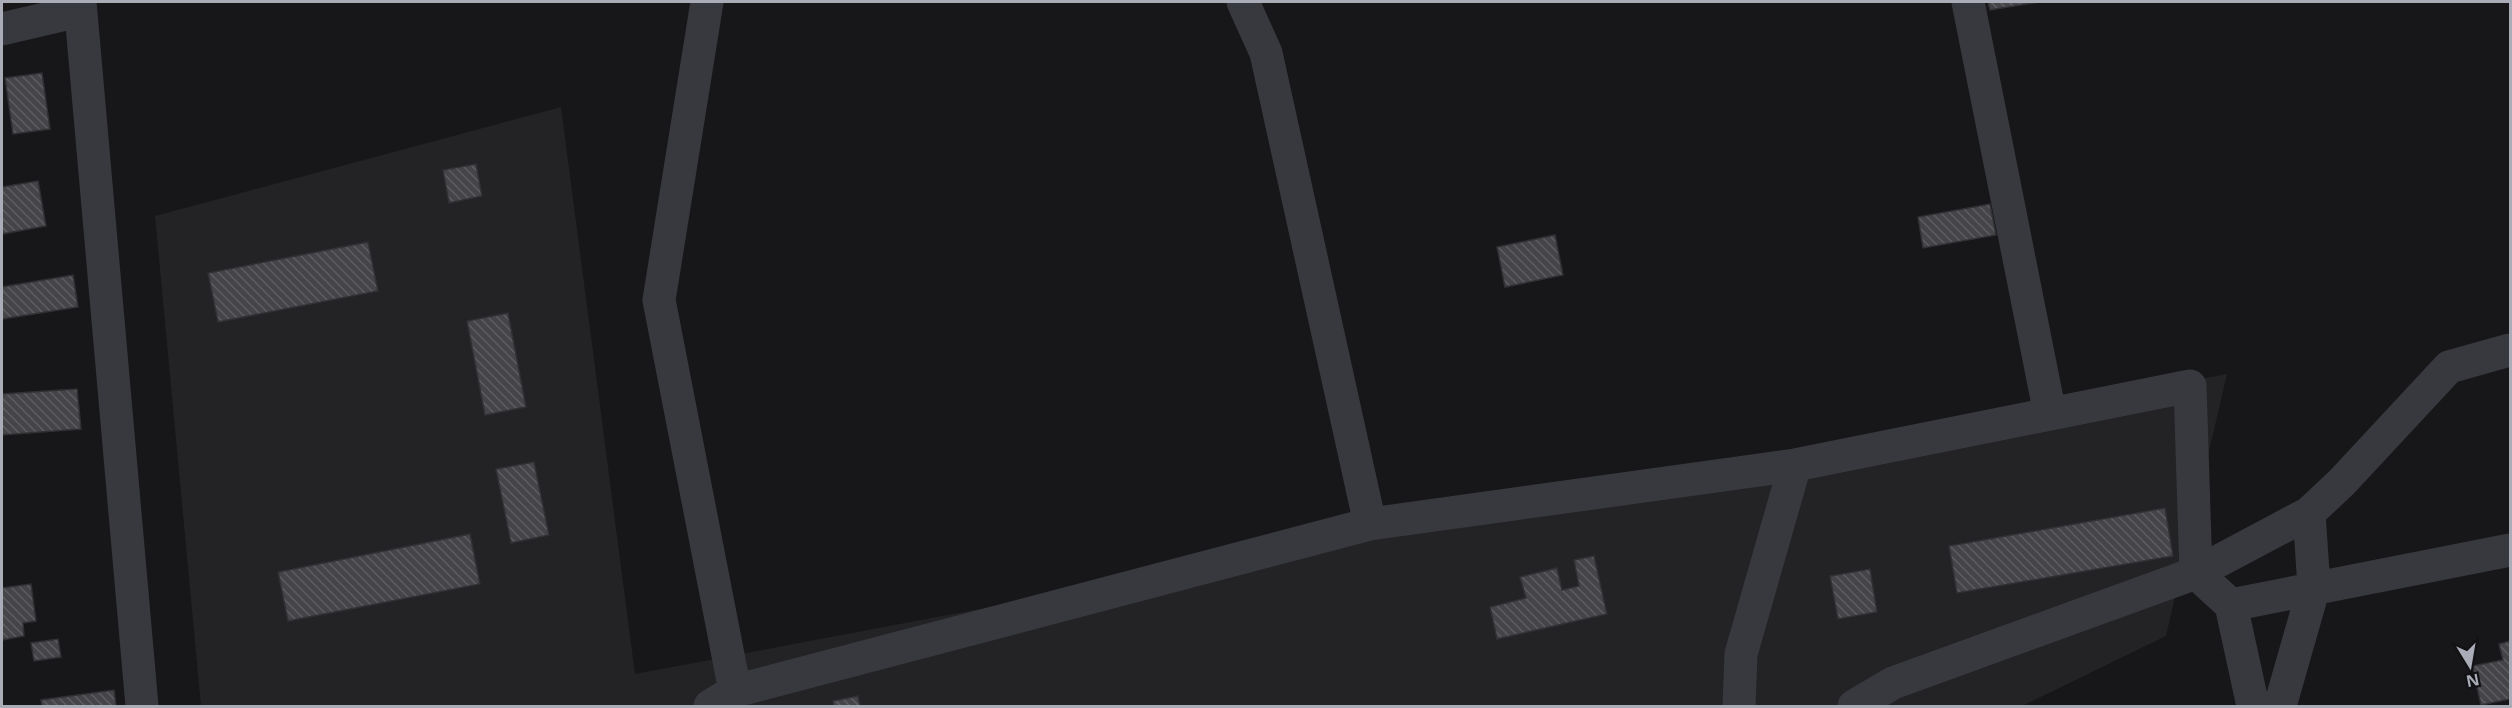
<svg xmlns="http://www.w3.org/2000/svg" width="2512" height="708" viewBox="0 0 2512 708" font-family="'Noto Sans',sans-serif">
	<style>
		.built { fill: #232326 }
		.building { fill: url(#building-back-hatch); stroke: #313135; stroke-width: 1.5 }
		.lines { fill: none; stroke-linecap: round; stroke-linejoin: round }
		.minor { stroke: #38393e; stroke-width: 33 }
	</style>
	<defs>
		<pattern id="building-back-hatch" width="6" height="6" patternUnits="userSpaceOnUse" patternTransform="scale(1.5)"><rect width="6" height="6" fill="#444449"/><path d="M-1 5l2 2M0 0l6 6M5-1l2 2" fill="none" stroke="#5c5c61"/></pattern>
	</defs>
	<rect width="100%" height="100%" fill="#171719"/>
	<path class="built" d="M561,107L635,674L2227,374L2166,636L2022,706H201L155,216Z"/>
	<path class="building" d="M1988,2H2039L1990,10Z
		M42,73L50,129L13,134L5,78Z
		M476,164L482,196L449,203L443,170Z
		M38,181L46,226L2,234V187Z
		M1990,204L1996,235L1923,248L1918,217Z
		M1555,235L1563,275L1505,287L1497,247Z
		M368,242L378,291L218,322L208,273Z
		M73,275L78,307L2,319V287Z
		M508,313L526,407L485,415L467,321Z
		M77,389L81,429L2,435V394Z
		M534,462L549,535L511,543L496,469Z
		M2165,508L2173,556L1957,593L1949,546Z
		M470,534L480,584L288,621L278,572Z
		M1594,556L1607,614L1497,639L1490,607L1526,598L1520,577L1557,568L1562,590L1579,586L1574,560Z
		M1870,569L1877,612L1838,619L1830,576Z
		M31,584L36,621L23,623L24,636L2,640V588Z
		M58,639L61,657L34,661L31,643Z
		M2510,641V699L2481,705L2472,666L2503,660L2499,644Z
		M114,690L116,706H42L41,700Z
		M858,696L860,706H834L833,701Z"/>
	<g class="lines">
		<path class="minor" d="M80,2L142,706
			M707,2L659,300L735,691
			M1243,2L1266,53L1370,524
			M1968,2L2050,414
			M2,29L79,11
			M2231,605L2510,550
			M710,706L735,691L1370,524L1795,465L2190,386L2196,573L2231,605L2253,706
			M1739,706L1741,654L1795,465
			M1854,706L1893,683L2196,573L2309,513
			M2280,706L2314,587L2309,513L2342,482L2449,367L2510,350"/>
	</g>
	<rect width="2512" height="708" fill="none" stroke="#aaadb8" stroke-width="6"/>
	<g transform="translate(2470 666) rotate(169)" stroke="#121214" stroke-width="4.5" paint-order="stroke">
	<path d="M0-4.5L10 22L0 15L-10 22Z" fill="#aaadb8"/>
	<text y="-9" font-size="16" font-weight="bold" text-anchor="middle" fill="#aaadb8">N</text>
	</g>
</svg>
